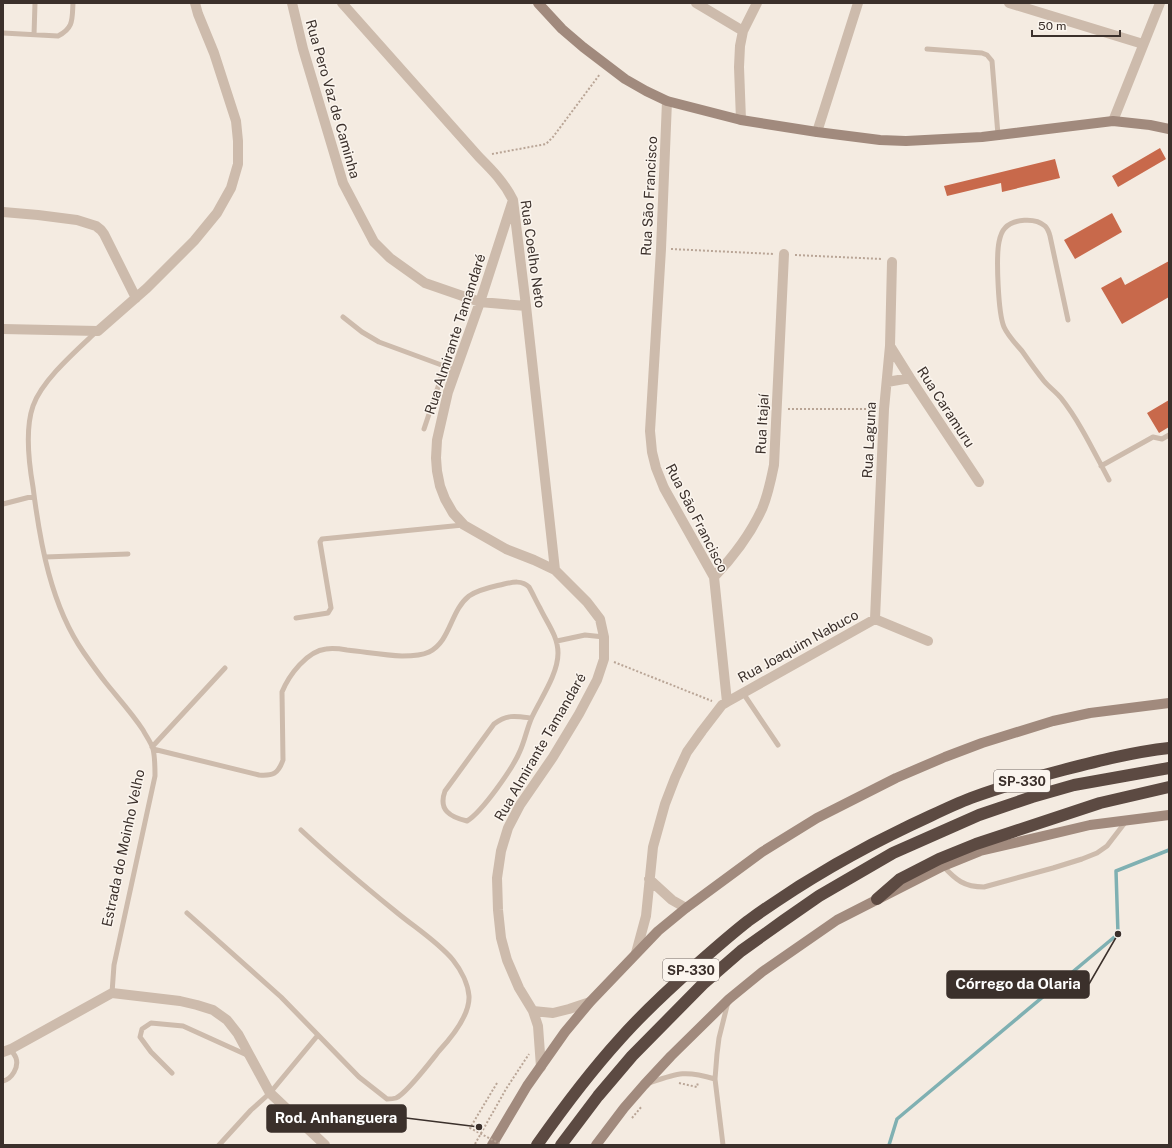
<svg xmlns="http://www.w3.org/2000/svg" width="1172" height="1148" viewBox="0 0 1172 1148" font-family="'Public Sans',sans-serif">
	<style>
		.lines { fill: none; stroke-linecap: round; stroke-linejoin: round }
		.stream { stroke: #7fb0b2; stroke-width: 3.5 }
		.building { fill: #c8694b }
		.path { stroke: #b9a596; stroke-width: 2; stroke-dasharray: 2 2; stroke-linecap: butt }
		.service { stroke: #cdbbac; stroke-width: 5 }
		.minor { stroke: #cdbbac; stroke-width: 10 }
		.tertiary { stroke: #cdbbac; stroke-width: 10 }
		.secondary { stroke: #a18a7d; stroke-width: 10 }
		.motorway { stroke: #5c4a42; stroke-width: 12 }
		.path-bridge { stroke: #b9a596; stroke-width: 2; stroke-dasharray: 2 2; stroke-linecap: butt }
		.labels { text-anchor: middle; stroke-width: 3; stroke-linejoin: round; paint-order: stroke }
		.shield { fill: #fbf5ee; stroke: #756b66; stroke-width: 1 }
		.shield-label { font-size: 13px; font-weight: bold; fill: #3b302b }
		.street-label { font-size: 14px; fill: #3b302b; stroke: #fbf5ee }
		.leader { fill: none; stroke: #3b302b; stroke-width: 1.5 }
		.callout-dot { fill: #3b302b; stroke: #fbf5ee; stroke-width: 1.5 }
		.callout { fill: #3b302b; stroke: #3b302b; stroke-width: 1.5 }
		.callout-label { font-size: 15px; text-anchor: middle; font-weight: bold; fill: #fff }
	</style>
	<rect width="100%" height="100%" fill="#f4ebe1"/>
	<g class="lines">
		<path class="stream" d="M889,1145L897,1119L1118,934L1116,871L1169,850"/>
	</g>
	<path class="building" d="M1160,148L1166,159L1118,187L1112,176Z
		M1055,159L1060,178L1002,192L1001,183L947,196L944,186Z
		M1112,213L1122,232L1075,259L1064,240Z
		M1169,261V297L1122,324L1101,288L1121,277L1125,285Z
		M1169,400V427L1159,433L1147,413Z"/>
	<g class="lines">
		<path class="path" d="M492,154L546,144L553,137L600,74
			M671,249L774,254
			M795,255L882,259
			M788,409H873
			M614,662L712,701
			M679,1083L697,1087L698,1082
			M632,1118L642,1106
			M475,1144L506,1089L529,1054"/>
		<path class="service" d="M3,33L58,36C74,28 72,19 73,3
			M34,35L35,3
			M927,49L982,53L987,55L992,61L998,135
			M343,317L362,332L379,342L455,370
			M1068,320L1050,236C1049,232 1048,229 1045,226C1035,217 1013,219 1005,228C1002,231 1000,237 999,242C996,257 998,313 1004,327C1008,336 1016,344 1022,351C1029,361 1036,371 1044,381C1049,387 1056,392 1061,398C1080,422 1094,452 1109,480
			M97,331C77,350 42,380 33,406C25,429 29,464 33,487C40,543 51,606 84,653C91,663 98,673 106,683C118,698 132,713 143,730C146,736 151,742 153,749C155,757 155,767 155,776L114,965L112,993
			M424,429L441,378L447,373L455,371
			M1101,466L1153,437L1162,439L1169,435
			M3,504L34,496
			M45,557L128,554
			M296,618L328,613L331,608L320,542L322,539L463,525
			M557,641L585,635L604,637
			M743,693L778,745
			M152,747L225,668
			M153,749L259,775C273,776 278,774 283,760L282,692C289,675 307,651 326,649C333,648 341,649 347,650C366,652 384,655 402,656C411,656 421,656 429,652C451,641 450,611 469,596C479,589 492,587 504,584C513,582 522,580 529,587C533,594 536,601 540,608C547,623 558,636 558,653C558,674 541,698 532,717C527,728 525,740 520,751C513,768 482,812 467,821C450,817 438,810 445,791L494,724C507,714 516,716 531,718
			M943,866C956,880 964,887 984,887L1053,868L1082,859L1097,853L1107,846L1127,820
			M187,913L281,997L359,1077L387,1099C390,1099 393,1099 396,1098C406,1094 431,1061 439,1051C451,1038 470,1015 469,996C468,984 461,970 453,960C437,941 414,927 395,911C363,885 331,858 301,830
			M172,1073L151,1052L140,1037L142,1029L151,1023L183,1026L247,1055
			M3,1081C12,1079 19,1067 16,1058C15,1055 12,1052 11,1049
			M649,1083C678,1073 685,1070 715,1079
			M219,1145L251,1110L270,1093L318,1035
			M723,1145L715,1079L717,1054L719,1038L728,1002"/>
		<path class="minor" d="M292,3L303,49L343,183L374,242L390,258L425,283L480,302L526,306
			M342,3L479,157C492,170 504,182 513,200L526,306L555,570
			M696,3L743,31
			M1009,3L1143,44
			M741,120L739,67L740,46L743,31L757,3
			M1113,121L1160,3
			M817,132L858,3
			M513,200L480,302L448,392L437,440L436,458L437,471L440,486L445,499L453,513L464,525L506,549L534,560L555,570L587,602L600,619L604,637V659L597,680L579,714L553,757L520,805L508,828L501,851L497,878L498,910L501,938L507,960L519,988L533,1011L538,1026L541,1067
			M3,212L38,215L77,220L96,226L101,230L104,234L136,298
			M3,329L98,331L147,288L194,241L217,213L231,188L238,164V141L236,121L214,53L198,14L195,3
			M890,346L910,378L979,482
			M887,382L910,378
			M714,577C733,557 750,535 762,509C768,495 771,480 774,465L784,254
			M875,619L884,409L890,346L892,262
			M727,702L875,619L928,641
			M649,879L672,900L686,908
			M636,953L646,916L653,847L665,804L675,778L687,752L702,731L722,705L727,702L714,577L664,488L656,468L652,452L650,431L661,249L667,101
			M533,1011L553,1013L569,1009L590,1002"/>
		<path class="tertiary" d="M3,1052L11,1049L112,993L180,1001L197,1005L213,1010L227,1020L238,1034L270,1093L325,1145"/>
		<path class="secondary" d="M538,3L562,29L583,47L625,79L646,91L667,101L741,120L817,132L880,140L906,141L982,137L1113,121L1150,125L1169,129
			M492,1145L527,1086L565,1032L590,1002L658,931L686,908L762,852L817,818L896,778L945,757L982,743L1053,721L1090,713L1169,703
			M596,1145L624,1108L644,1085L671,1056L729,999L762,972L837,920L943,866L980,851L1090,825L1169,815"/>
		<path class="motorway" d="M877,899L900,879L939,859L976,844L1100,803L1169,787
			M537,1145C563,1108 590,1072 620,1039C643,1013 669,989 695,966C712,951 730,935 748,921C799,884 854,852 911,825C931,816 950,806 971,798C1001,787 1032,778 1063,770C1098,761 1133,752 1169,748
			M561,1145L598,1096L632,1056L703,984L741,951L783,921L819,896L893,853L979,815L1032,797L1074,785L1169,768"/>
		<path class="path-bridge" d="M497,1083L470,1128L502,1145"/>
	</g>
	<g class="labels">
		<g class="shield">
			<rect x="994" y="770" width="56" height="22" rx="3"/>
			<rect x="663" y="959" width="56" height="22" rx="3"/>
		</g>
		<g class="shield-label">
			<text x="1022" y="786">SP-330</text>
			<text x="691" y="975">SP-330</text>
		</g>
		<g class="street-label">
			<text transform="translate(333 99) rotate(74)" y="5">Rua Pero Vaz de Caminha</text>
			<text transform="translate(649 196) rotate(-87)" y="5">Rua São Francisco</text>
			<text transform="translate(533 254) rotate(82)" y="5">Rua Coelho Neto</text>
			<text transform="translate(455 334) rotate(-72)" y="5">Rua Almirante Tamandaré</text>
			<text transform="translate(946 407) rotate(57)" y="5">Rua Caramuru</text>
			<text transform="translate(762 424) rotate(-87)" y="5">Rua Itajaí</text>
			<text transform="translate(869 440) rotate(-87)" y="5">Rua Laguna</text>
			<text transform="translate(697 518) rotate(63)" y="5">Rua São Francisco</text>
			<text transform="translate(798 646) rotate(-29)" y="5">Rua Joaquim Nabuco</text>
			<text transform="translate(540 747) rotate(-60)" y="5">Rua Almirante Tamandaré</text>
			<text transform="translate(123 848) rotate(-78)" y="5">Estrada do Moinho Velho</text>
		</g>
	</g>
	<path class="leader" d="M1118 934L1089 984M479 1127L406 1118"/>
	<g class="callout-dot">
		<circle cx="1118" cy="934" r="4"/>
		<circle cx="479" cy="1127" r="4"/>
	</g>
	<g class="callout">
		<rect x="947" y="971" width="142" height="27" rx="4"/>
		<rect x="267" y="1105" width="139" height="27" rx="4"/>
	</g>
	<g class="callout-label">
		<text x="1018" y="989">Córrego da Olaria</text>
		<text x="336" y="1123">Rod. Anhanguera</text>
	</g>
	<rect width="1172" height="1148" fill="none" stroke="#3b302b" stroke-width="8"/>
	<path d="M1032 30v6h88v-6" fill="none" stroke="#3b302b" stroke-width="2"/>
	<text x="1038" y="30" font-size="12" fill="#3b302b" stroke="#fbf5ee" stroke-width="3" paint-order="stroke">50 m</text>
</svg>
